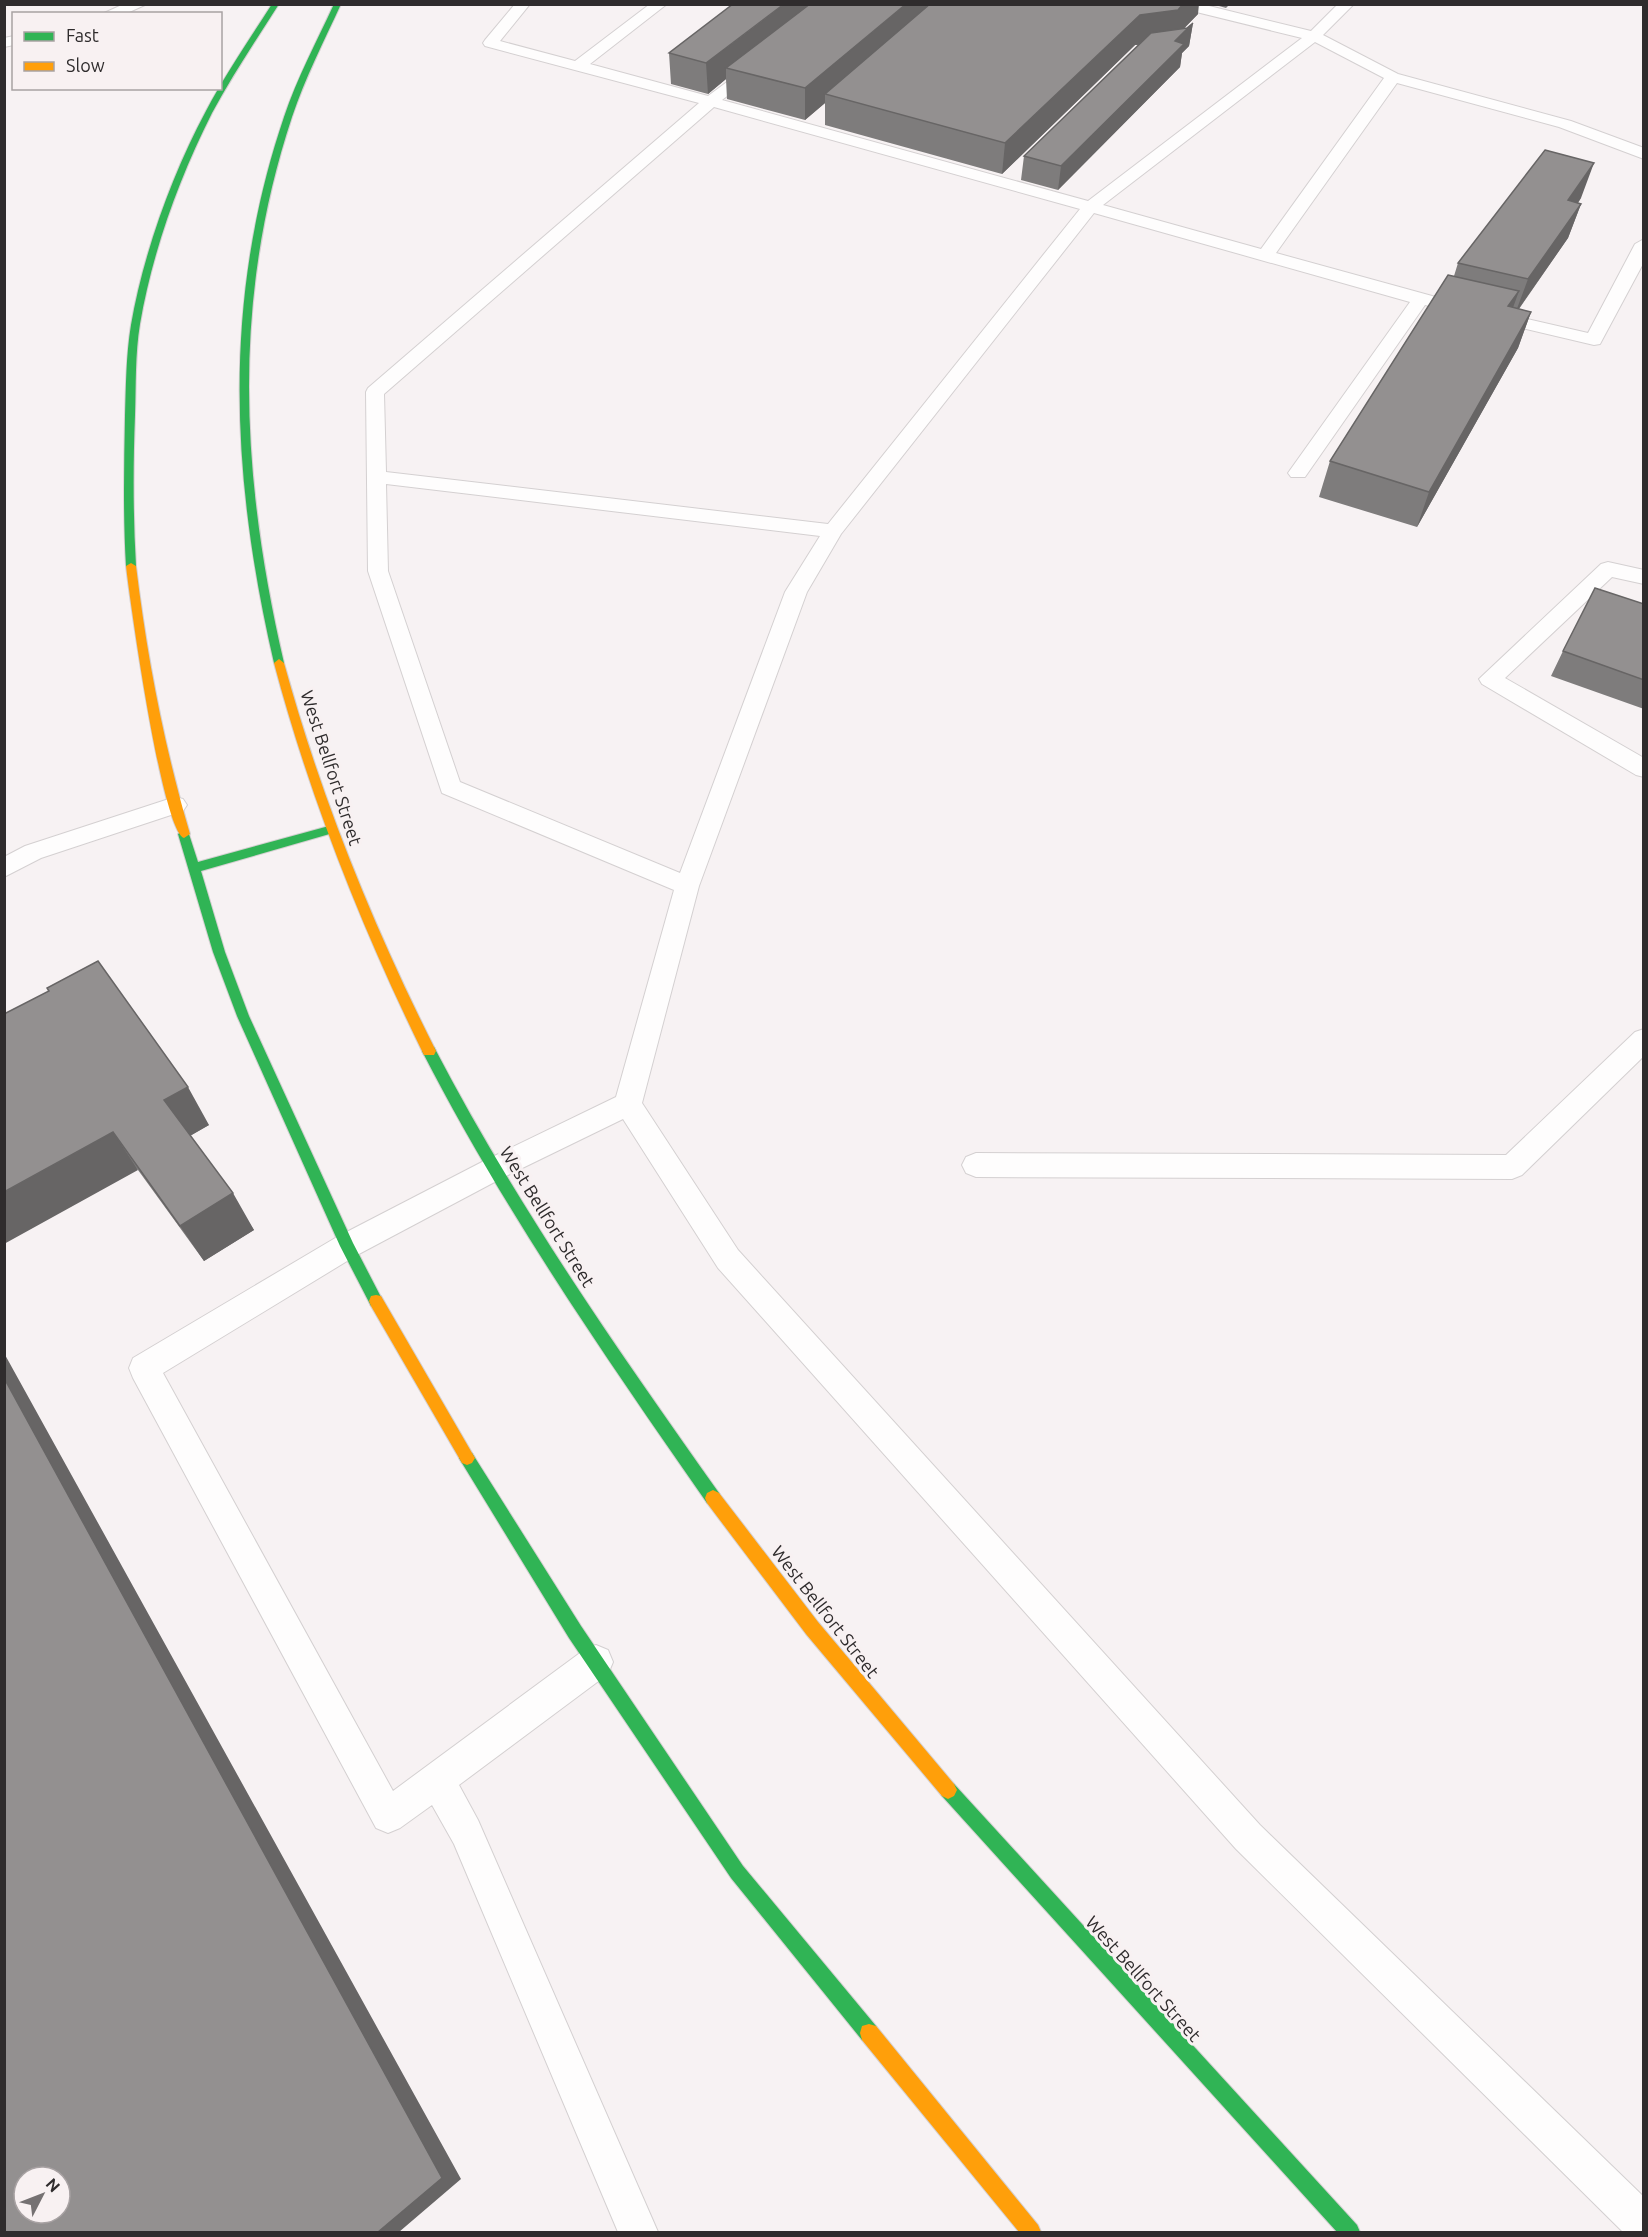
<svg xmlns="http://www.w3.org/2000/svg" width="1648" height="2237" viewBox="0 0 1648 2237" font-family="Ubuntu,sans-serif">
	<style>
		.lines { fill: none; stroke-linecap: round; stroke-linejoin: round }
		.lane-casing { stroke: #d4d0d1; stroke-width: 2 }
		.fast-casing { stroke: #d4d0d1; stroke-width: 2 }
		.slow-casing { stroke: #d4d0d1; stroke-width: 2 }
		.lane { fill: #fefdfd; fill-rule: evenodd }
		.fast { fill: #30b455; fill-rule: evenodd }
		.slow { fill: #ff9f0a; fill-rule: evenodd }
		.wall { fill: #7e7c7c }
		.shaded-wall { fill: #676565 }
		.building { fill: #939090; stroke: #676565; stroke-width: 1.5; fill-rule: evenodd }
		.labels { text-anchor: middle; stroke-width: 6; stroke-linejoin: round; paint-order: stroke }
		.street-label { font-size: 18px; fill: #2f2c2d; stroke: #f8f1f2 }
	</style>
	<rect width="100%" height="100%" fill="#f7f2f3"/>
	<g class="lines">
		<defs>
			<path id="lane" d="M124,4H147L125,14H102Z
				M515,4H530L500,41L575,61L650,4H667L590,64L708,96L750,65H760L763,68L760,71L722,100L1088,201L1302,38L1176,7L1174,4H1201L1311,31L1338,4H1354L1323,35L1398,74L1571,121L1644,148V159L1559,127L1397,83L1276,253L1443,299L1446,303L1443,307L1437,308L1425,305L1305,477H1291L1288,473L1410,302L1094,213L841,534L807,592L699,886L642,1103L738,1250L1260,1825L1644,2197V2232H1623L1236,1849L718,1268L623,1119L504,1177L357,1255L163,1373L393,1791L584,1650L596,1645L608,1650L613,1662L608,1674L459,1785L478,1820L658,2232H618L454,1844L432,1805L400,1828L388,1833L376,1828L133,1378L129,1368L133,1358L337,1237L484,1161L616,1097L674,890L442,793L368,571L366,392L368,388L699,103L485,46L483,43L485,40ZM1315,42L1384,78L1261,249L1103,205ZM714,107L1080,209L828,524L386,472L384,394ZM386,484L820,536L785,592L680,873L460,782L388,571Z
				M14,36V45L4,47V38Z
				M1644,239V262L1600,344L1594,345L1492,321L1486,320L1483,316L1486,312L1492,311L1588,333L1635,244Z
				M1608,562L1644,570V584L1612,577L1505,678L1644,758V777L1636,775L1482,684L1479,679L1601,564Z
				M175,797L183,799L187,805L183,811L41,858L4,877V857L25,846Z
				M1644,1029V1056L1522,1175L1512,1179L976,1177L966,1173L962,1165L966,1157L976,1153L1506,1155L1635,1032Z"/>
			<path id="fast" d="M272,4H279C256,40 232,76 212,113C179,178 152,253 140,324C135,354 136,385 135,415C133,466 133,516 136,566L131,569L126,566C123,516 124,466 125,416C126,386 126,355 131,325C143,255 172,174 206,111C225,75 249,40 272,4Z
				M334,4H341C324,41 305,78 292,117C231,301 241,477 284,663L279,667L274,663C231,477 222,300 284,117C297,78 317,41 334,4Z
				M329,826L333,827L335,830L333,833L201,871L225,952L249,1016L353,1243L383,1301L381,1306L376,1307L371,1306L340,1246L237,1016L213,952L178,834L184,830L188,831L198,862Z
				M429,1046L434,1047C515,1203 617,1349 719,1493L721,1498L719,1503L713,1506L707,1503C606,1358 503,1209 422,1051L424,1047Z
				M467,1451L472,1453L581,1626L743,1866L876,2026L878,2033L876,2040L869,2042L862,2040L731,1878L569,1638L462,1463L459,1458L462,1453Z
				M948,1781L954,1784L1357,2225L1360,2232H1337L942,1796L939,1790L942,1784Z"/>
			<path id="slow" d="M131,563L136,566C147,657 164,746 190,834L184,838C162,831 130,600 126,566Z
				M279,659L284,663C321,798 373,926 436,1051L434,1055H424L422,1051C361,926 310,798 274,663Z
				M376,1295L381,1296L472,1453L475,1458L472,1463L467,1465L462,1463L371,1306L369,1301L371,1296Z
				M713,1490L719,1493L818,1622L954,1784L957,1790L954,1796L948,1799L942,1796L806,1634L707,1503L705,1498L707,1493Z
				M869,2024L876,2026L1038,2225L1041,2232H1019L862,2040L860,2033L862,2026Z"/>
		</defs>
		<use href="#lane" class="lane-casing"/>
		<use href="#fast" class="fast-casing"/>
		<use href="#slow" class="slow-casing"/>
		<use href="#lane" class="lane"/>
		<use href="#fast" class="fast"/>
		<use href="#slow" class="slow"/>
	</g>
	<path class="wall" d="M1212,4H1230L1226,8Z
		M1198,14L1184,28H1187L1193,23L1189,46L1182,53L1180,67L1058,190L1021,180L1024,156L1138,45H1135L1002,174L825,125V103L805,120L727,99L726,79L708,94L671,84L669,53Z
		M1581,198L1578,203L1581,204L1568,238L1519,309L1531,312L1518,348L1417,527L1319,497L1330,461L1454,276L1458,263Z
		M1644,604V709L1551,676L1563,651Z
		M4,1014L209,1125L190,1136L254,1230L204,1261L138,1170Z"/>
	<path class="shaded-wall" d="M784,4H825L726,68V79L708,94L706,63Z
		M906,4H940L825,94V103L805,120V88Z
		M1183,4H1199L1198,14L1173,40L1135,45L1002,174L1005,143L1140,15Z
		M1193,23L1189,46L1182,53L1180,67L1058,190L1061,166L1175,41Z
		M1594,163L1581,198L1555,235L1568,200Z
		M1581,204L1568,238L1515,314L1528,279Z
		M1519,291L1506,327L1508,306Z
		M1531,312L1518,348L1417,527L1429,492Z
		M188,1087L209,1125L186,1138L164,1100Z
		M113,1132L138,1170L4,1244V1192Z
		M233,1193L254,1230L204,1261L180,1226Z
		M4,1353L461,2179L399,2232H378L4,1378Z"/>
	<path class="building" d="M733,4H784L706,63L669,53Z
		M810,4H906L805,88L726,68Z
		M930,4H1183L1178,10L1140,15L1005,143L825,94Z
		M1193,23L1175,41L1184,44L1061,166L1024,156L1151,33L1187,28Z
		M1545,150L1594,163L1568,200L1581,204L1528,279L1458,263Z
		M1448,275L1519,291L1508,306L1531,312L1429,492L1330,461Z
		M1595,588L1644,604V680L1563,651Z
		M98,961L188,1087L164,1100L233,1193L180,1226L113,1132L4,1192V1014L49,991L47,988Z
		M4,1378L442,2178L378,2232H4ZM24,2177H60V2213H24Z"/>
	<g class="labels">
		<g class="street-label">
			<text transform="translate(331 768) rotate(72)" y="6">West Bellfort Street</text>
			<text transform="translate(547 1217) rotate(58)" y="6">West Bellfort Street</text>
			<text transform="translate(825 1612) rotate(52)" y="6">West Bellfort Street</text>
			<text transform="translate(1143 1979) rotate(48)" y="6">West Bellfort Street</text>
		</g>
	</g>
	<rect width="1648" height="2237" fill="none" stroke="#2f2c2d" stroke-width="12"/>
	<rect x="12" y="12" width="210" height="78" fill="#f8f1f2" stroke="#a8a2a3" stroke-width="1.5"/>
	<rect x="24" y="32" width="30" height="9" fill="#30b455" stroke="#a8a2a3" stroke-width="1.5"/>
	<text x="66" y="42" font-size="18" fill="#2f2c2d">Fast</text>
	<rect x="24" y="62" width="30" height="9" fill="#ff9f0a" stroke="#a8a2a3" stroke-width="1.5"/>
	<text x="66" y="72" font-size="18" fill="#2f2c2d">Slow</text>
	<g transform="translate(42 2195) rotate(48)"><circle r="28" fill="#f8f1f2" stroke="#a8a2a3" stroke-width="1.5"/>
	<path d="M0-4.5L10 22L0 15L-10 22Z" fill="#757172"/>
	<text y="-9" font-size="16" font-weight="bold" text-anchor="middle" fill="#2f2c2d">N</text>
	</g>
</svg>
